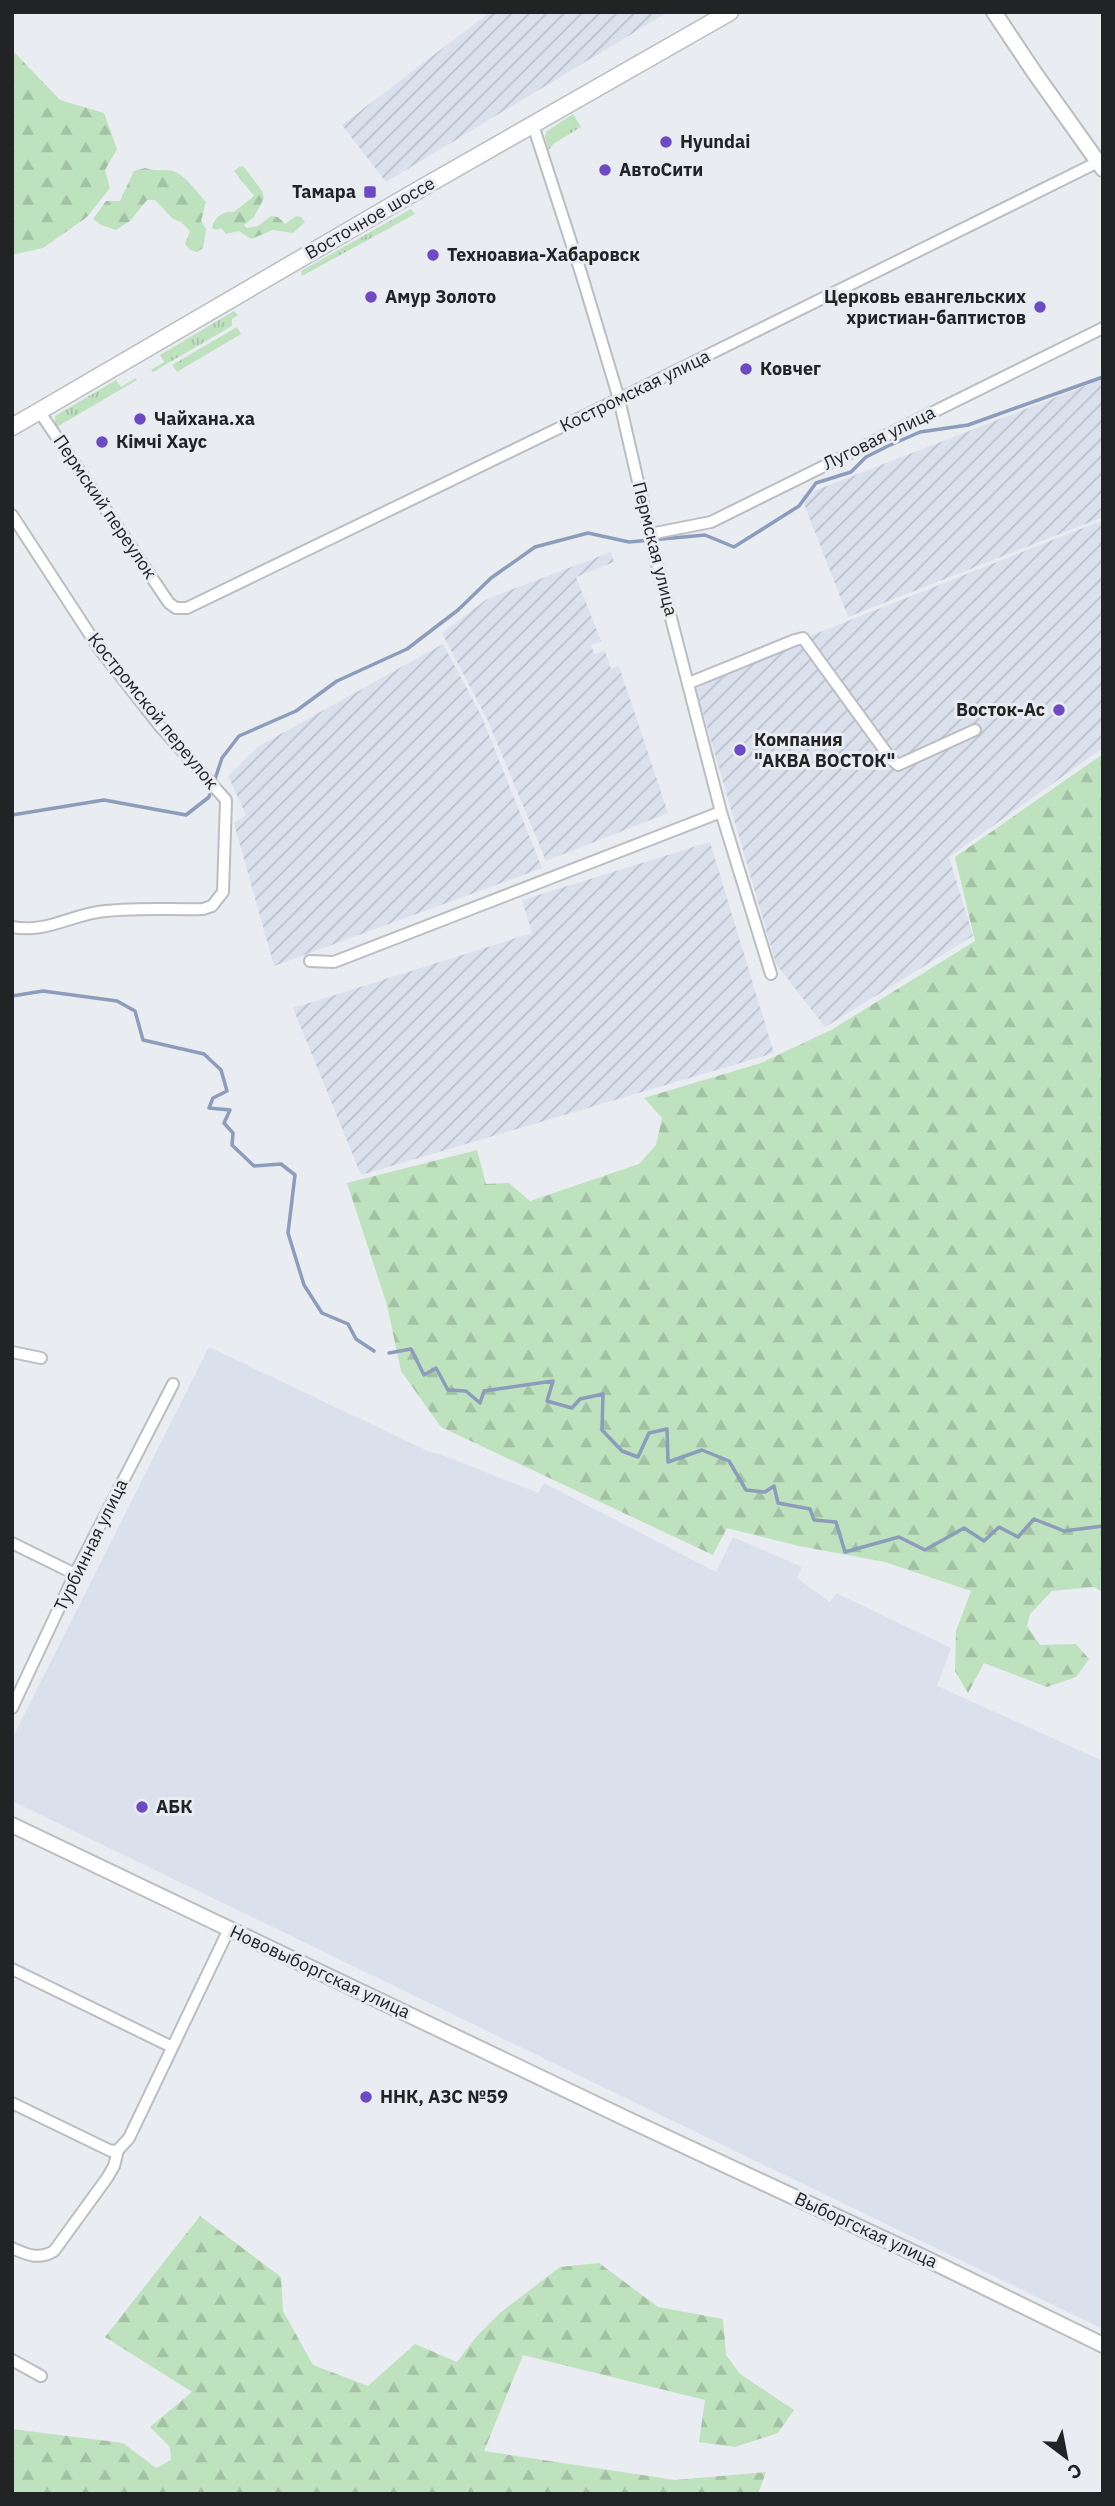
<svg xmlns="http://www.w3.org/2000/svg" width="1115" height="2506" viewBox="0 0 1115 2506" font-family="'IBM Plex Sans',sans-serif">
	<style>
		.built { fill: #dae1ed }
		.industrial { fill: url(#industrial-furrows) }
		.grass { fill: url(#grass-tufts) }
		.forest { fill: url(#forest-firs) }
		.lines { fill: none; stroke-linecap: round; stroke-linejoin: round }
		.stream { stroke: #8c9cbb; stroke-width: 3.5 }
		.street-casing { stroke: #babdc2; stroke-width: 14 }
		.secondary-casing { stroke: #babdc2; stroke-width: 18 }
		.primary-casing { stroke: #babdc2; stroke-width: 19 }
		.street { stroke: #fff; stroke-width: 10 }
		.secondary { stroke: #fff; stroke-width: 14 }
		.primary { stroke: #fff; stroke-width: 16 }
		.poi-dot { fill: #6d4ac3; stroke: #e9ecf1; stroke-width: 2.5 }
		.labels { text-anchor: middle; stroke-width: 6; stroke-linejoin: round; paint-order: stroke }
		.poi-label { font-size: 18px; font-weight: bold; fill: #222325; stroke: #e9ecf1; text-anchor: start }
		.street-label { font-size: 18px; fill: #222325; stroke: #e9ecf1 }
	</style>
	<defs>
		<pattern id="industrial-furrows" width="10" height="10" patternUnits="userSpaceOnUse" patternTransform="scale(1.75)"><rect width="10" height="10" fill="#dae1ed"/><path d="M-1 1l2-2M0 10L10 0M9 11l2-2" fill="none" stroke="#bbc1cb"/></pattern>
		<pattern id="grass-tufts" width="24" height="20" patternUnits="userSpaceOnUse" patternTransform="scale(1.75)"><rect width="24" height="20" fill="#bee1be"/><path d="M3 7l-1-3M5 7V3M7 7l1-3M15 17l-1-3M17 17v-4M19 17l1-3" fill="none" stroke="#a3c1a3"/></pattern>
		<pattern id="forest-firs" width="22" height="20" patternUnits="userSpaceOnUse" patternTransform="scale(1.75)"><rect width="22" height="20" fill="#bee1be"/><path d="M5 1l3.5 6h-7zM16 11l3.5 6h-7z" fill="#a3c1a3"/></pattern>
	</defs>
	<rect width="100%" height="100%" fill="#e9ecf1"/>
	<path class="built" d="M209,1347L430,1452L440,1454L538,1493L544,1483L716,1572L733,1537L802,1567L797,1578L830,1602L836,1593L951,1648L937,1686L1103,1761V2329L12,1801V1739Z"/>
	<path class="industrial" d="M490,12H668L386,182L342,125Z
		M1103,379V517L848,617L801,496Z
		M1103,520V748L949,857L973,936L825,1027L776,964L694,682Z
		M611,552L614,562L576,577L601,641L591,645L594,654L605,651L611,669L619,666L668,813L546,861L488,721L442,633L487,599Z
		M443,644L481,715L542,868L274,966L234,823L246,815L228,776L259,746Z
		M710,842L774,1053L361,1175L293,1008L532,933L522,900Z"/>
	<path class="grass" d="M573,114L581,127L553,144L548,151L545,136L547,131Z
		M411,209L415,214L302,276L301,271Z
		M234,311L238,315L232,319V326L153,372L151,370L164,362L160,355Z
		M237,327L241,334L177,372L172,365Z
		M136,378L137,380L55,428V416L116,380L121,387Z"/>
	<path class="forest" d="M12,50L60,100L104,113L117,149L105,170L110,188L87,217L43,248L12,255Z
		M241,166L244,167L262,191L264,198L254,217L244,225L247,228L258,226L271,216L278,217L285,224L296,216L301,217L305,222L293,233L273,230L251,239L239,231L226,234L221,228L216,230L212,228C213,218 224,210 234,212L254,196L234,171Z
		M145,168C154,171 159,170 167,170C183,170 196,192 206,202L201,221L206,229L203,248L197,252L190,250L185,244L190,231L181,222L173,219L155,200H147L130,221L116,230L101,225L93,219L106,201H120L134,171Z
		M1103,754V1592L1094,1587L1052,1591L1030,1614L1027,1626L1040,1645L1076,1644L1089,1659L1076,1677L1047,1687L984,1663L968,1693L955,1671L956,1631L971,1591L885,1562L799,1546L727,1528L713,1555L441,1427L401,1371L387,1305L347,1183L477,1150L486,1184L509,1183L530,1201L639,1164L656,1145L662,1118L644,1098L761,1063L833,1029L975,941L955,857Z
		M200,2216L281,2277L283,2311L313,2365L368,2386L415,2344L457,2362L477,2336L500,2313L560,2267L599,2263L658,2307L723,2319L726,2355L740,2374L794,2410L778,2433L735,2447L699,2442L705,2400L523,2355L484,2451L675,2480L766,2472L758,2494H12V2429L123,2443L156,2468L171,2460L170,2447L150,2427L192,2392L105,2337Z"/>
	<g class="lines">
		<path class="stream" d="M12,815L104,800L186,815L209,797L222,758L239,736L296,711L337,681L407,649L458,610L491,578L535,547L588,533L629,542L705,535L734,547L799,506L816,483L851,472L866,457L888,446L920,432L968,425L1103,377
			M12,996L43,991L117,1001L135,1011L143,1040L204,1054L221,1070L227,1091L213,1098L209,1108L230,1110L224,1123L233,1133L232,1145L254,1166L281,1164L295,1175L288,1233L304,1285L322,1313L348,1324L356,1339L374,1351
			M389,1353L411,1349L424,1375L436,1368L448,1390L466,1391L480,1403L484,1391L553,1381L547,1401L572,1408L580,1399L603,1394L602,1430L622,1451L638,1457L649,1433L667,1429L668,1462L702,1450L729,1461L746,1490L765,1492L774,1486L778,1503L810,1509L814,1520L836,1522L845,1552L899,1537L925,1550L964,1528L984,1541L999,1527L1018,1537L1034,1519L1064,1531L1103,1526"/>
		<defs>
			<path id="street" d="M533,125L582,276L619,399L655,556L721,812L771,974
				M39,411L169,603L176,608H187L619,399L1098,162
				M12,515L100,650L159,725L226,800L223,892L212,906L203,909C169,910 132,907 98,912C67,917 45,933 12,927
				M650,534L711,522L1103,328
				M689,683L795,640L803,638L891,759L898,765L975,730
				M310,961L334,962L721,812
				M12,1352L41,1358
				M12,1543L75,1574
				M12,1708L75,1574L173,1384
				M12,1969L172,2047
				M12,2103L111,2151L118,2150L129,2138L229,1929
				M12,2248C27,2255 39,2260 54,2251L107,2178L114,2166L118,2150
				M12,2360L41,2376"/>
			<path id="secondary" d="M994,12L1034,72L1103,169
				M12,1825L627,2119L929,2260L1103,2345"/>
			<path id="primary" d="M12,427L420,189L730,12"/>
		</defs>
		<use href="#street" class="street-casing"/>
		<use href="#secondary" class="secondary-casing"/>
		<use href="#primary" class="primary-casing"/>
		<use href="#street" class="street"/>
		<use href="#secondary" class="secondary"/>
		<use href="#primary" class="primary"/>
	</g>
	<g class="poi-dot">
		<circle cx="666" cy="142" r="7"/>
		<circle cx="605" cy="170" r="7"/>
		<rect x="363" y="185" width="14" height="14" rx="3.5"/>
		<circle cx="433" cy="255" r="7"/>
		<circle cx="371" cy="297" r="7"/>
		<circle cx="1040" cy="307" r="7"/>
		<circle cx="746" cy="369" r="7"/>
		<circle cx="140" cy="419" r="7"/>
		<circle cx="102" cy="442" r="7"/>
		<circle cx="1059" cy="710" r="7"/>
		<circle cx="740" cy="750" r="7"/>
		<circle cx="142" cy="1807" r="7"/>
		<circle cx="366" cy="2097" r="7"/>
	</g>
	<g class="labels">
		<g class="poi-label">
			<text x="680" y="148">Hyundai</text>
			<text x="619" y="176">АвтоСити</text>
			<text x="356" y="198" text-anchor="end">Тамара</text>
			<text x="447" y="261">Техноавиа-Хабаровск</text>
			<text x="385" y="303">Амур Золото</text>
			<text x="1026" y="303" text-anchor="end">Церковь евангельских<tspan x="1026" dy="21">христиан-баптистов</tspan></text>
			<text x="760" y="375">Ковчег</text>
			<text x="154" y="425">Чайхана.ха</text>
			<text x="116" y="448">Кiмчi Хаус</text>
			<text x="1045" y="716" text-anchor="end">Восток-Ас</text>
			<text x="754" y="746">Компания<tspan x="754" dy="21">"АКВА ВОСТОК"</tspan></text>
			<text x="156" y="1813">АБК</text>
			<text x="380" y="2103">ННК, АЗС №59</text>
		</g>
		<g class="street-label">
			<text transform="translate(370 218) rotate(-30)" y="6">Восточное шоссе</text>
			<text transform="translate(635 391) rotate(-26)" y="6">Костромская улица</text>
			<text transform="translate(879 438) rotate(-26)" y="6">Луговая улица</text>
			<text transform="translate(105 507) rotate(56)" y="6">Пермский переулок</text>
			<text transform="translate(655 549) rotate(76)" y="6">Пермская улица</text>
			<text transform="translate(153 711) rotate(51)" y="6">Костромской переулок</text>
			<text transform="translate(91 1545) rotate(-64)" y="6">Турбинная улица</text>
			<text transform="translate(320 1972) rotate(25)" y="6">Нововыборгская улица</text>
			<text transform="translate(866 2230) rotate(25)" y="6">Выборгская улица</text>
		</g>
	</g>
	<rect width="1115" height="2506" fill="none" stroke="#222325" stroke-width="28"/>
	<g transform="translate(1066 2457) rotate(148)" stroke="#e9ecf1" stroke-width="5" paint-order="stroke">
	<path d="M0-5L12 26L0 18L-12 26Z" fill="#222325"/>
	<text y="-10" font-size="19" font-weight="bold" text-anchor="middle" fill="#222325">С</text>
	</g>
</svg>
